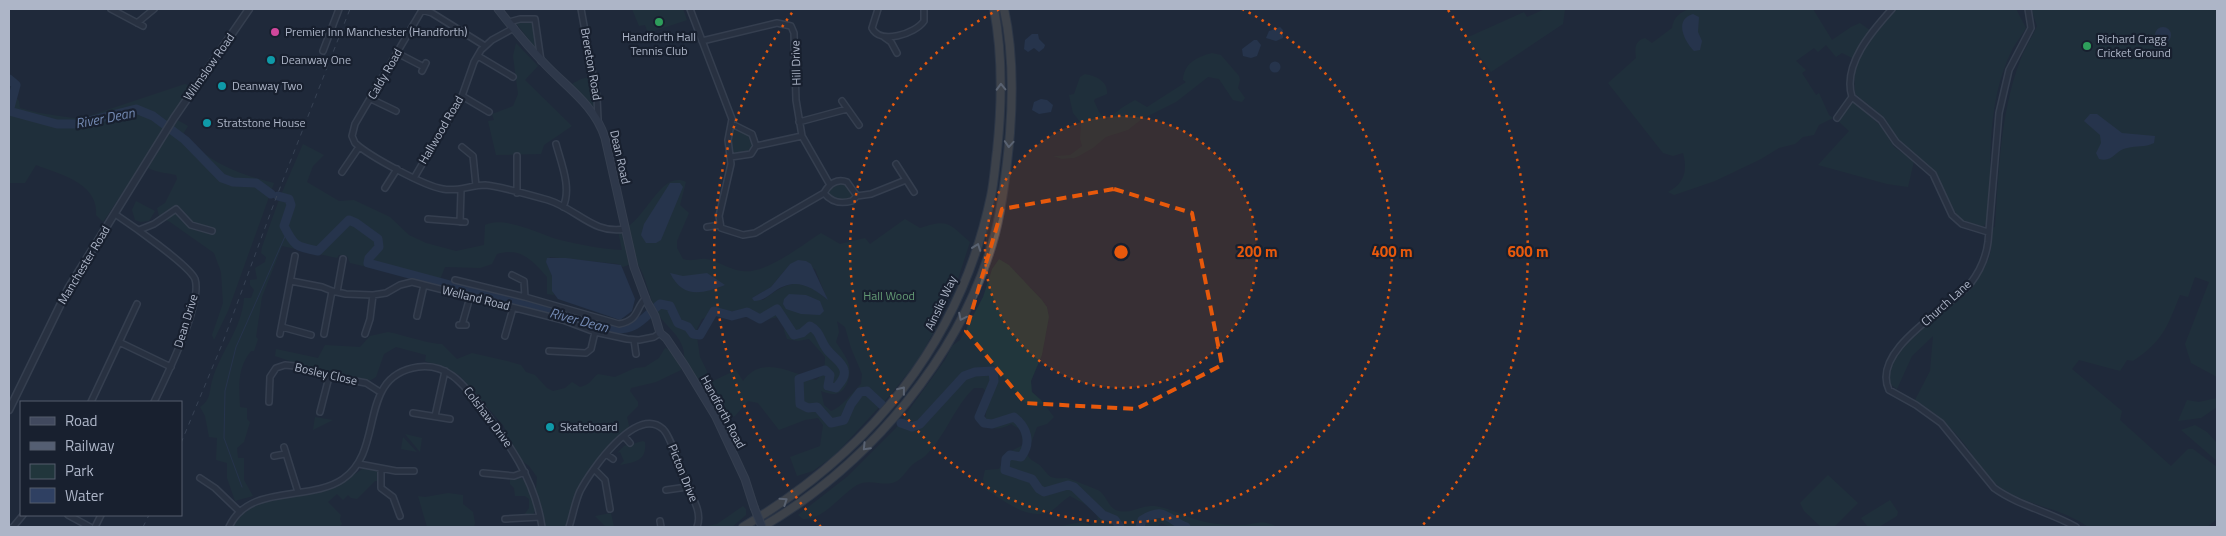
<svg xmlns="http://www.w3.org/2000/svg" width="2226" height="536" viewBox="0 0 2226 536" font-family="'Titillium Web',sans-serif">
	<style>
		.green { fill: #21363c; fill-rule: evenodd }
		.water { fill: #2f4062 }
		.lines { fill: none; stroke-linecap: round; stroke-linejoin: round }
		.stream { stroke: #2f4062; stroke-width: 1 }
		.river { stroke: #2f4062; stroke-width: 9 }
		.minor-casing { stroke: #505868; stroke-width: 8 }
		.tertiary-casing { stroke: #505868; stroke-width: 9 }
		.secondary-casing { stroke: #505868; stroke-width: 9 }
		.trunk-casing { stroke: #3d4555; stroke-width: 10 }
		.minor { stroke: #333b4b; stroke-width: 5 }
		.tertiary { stroke: #333b4b; stroke-width: 6 }
		.secondary { stroke: #41495e; stroke-width: 7 }
		.trunk { stroke: #62605d; stroke-width: 8 }
		.rail { stroke: #545e72; stroke-width: 1; stroke-dasharray: 5 5; stroke-linecap: butt }
		.secondary-bridge-casing { stroke: #505868; stroke-width: 9; stroke-linecap: butt }
		.secondary-bridge { stroke: #41495e; stroke-width: 7 }
		.oneway { stroke: #a2a8b7 }
		.marked { fill: none; stroke: #e8590c; stroke-width: 4; stroke-dasharray: 10 6; stroke-linejoin: round }
		.ring { fill: none; stroke: #e8590c; stroke-width: 2.5; stroke-dasharray: 2.5 5 }
		.leisure-dot { fill: #2e9e5b; stroke: #18202f; stroke-width: 2 }
		.hotel-dot { fill: #d1479c; stroke: #18202f; stroke-width: 2 }
		.culture-dot { fill: #0f9aa8; stroke: #18202f; stroke-width: 2 }
		.labels { text-anchor: middle; stroke-width: 4.5; stroke-linejoin: round; paint-order: stroke }
		.poi-label { font-size: 12px; fill: #adb5c7; stroke: #18202f; text-anchor: start }
		.street-label { font-size: 12px; fill: #adb5c7; stroke: #18202f }
		.park-label { font-size: 12px; fill: #639a74; stroke: #18202f }
		.water-label { font-size: 14px; font-style: italic; fill: #7389b2; stroke: #18202f }
		.centre { fill: #e8590c; stroke: #18202f; stroke-width: 2.5 }
		.ring-label { font-size: 15px; text-anchor: middle; font-weight: bold; fill: #e8590c; stroke: #18202f; stroke-width: 4.5; stroke-linejoin: round; paint-order: stroke }
	</style>
	<rect width="100%" height="100%" fill="#1f293b"/>
	<path class="green" d="M632,9H683L687,20L648,33L645,25L639,26Z
		M1545,9H1565L1563,24L1491,72L1466,38L1524,12L1527,17Z
		M1690,9H1813L1832,40L1851,27L1860,23L1871,31L1852,58L1842,53L1836,57L1826,45L1818,52L1814,48L1796,61L1806,70L1802,73L1816,95L1819,93L1829,115L1833,118L1819,125L1814,135L1803,137L1795,144L1779,148L1761,159L1715,181L1674,195L1668,192C1684,184 1688,171 1683,153L1673,156L1663,153L1608,83L1636,58C1635,49 1634,41 1645,38L1652,43L1672,28C1673,18 1681,11 1690,9Z
		M1896,9H2016L2026,28C2022,35 2017,41 2013,48C1994,85 1991,126 1990,166L1992,171L1987,222L1983,227L1959,219L1934,172L1898,140L1885,118L1855,94L1854,69L1860,53Z
		M2031,9H2217V377L2191,363L2185,344L2209,282L2195,277L2188,297L2180,295C2167,327 2163,341 2133,361L2127,360L2120,371L2079,360L2072,369L2122,411L2120,420L2171,466L2188,449H2193L2217,467V519L2207,527H2088C2064,509 2030,506 2004,490C1988,480 1977,461 1966,446C1952,428 1935,412 1915,400L1930,371L1933,336L1912,356L1897,389L1890,384C1885,345 1940,315 1965,293C1975,284 1984,270 1989,258C1992,249 1991,237 1991,228L1995,227C1999,171 2000,114 2020,61C2024,49 2032,38 2037,26Z
		M518,21H534L538,51L516,23Z
		M516,43L538,66L525,80L572,126L544,145L541,154L496,155L488,121L494,120L492,114L513,106L518,94L513,56Z
		M1212,53L1221,55L1239,76L1240,80L1238,88L1245,98L1242,102L1233,100L1219,79L1208,77L1176,102L1142,119L1128,130L1106,137L1093,148L1079,156L1074,158L1062,159L1053,156L1070,155L1082,146L1080,139L1081,123L1073,113L1069,95L1074,94L1080,77L1085,74C1096,76 1108,81 1107,94L1095,99L1094,101L1099,112L1106,120L1123,107L1135,100L1147,107L1186,82L1183,80C1184,63 1197,57 1212,53Z
		M593,76L598,119L568,86L581,79Z
		M185,84L194,88L174,118L188,126L183,134C209,163 238,174 274,183L228,311L214,340L212,335L223,303L221,272L214,253L170,222L159,216L157,208L165,203L177,179L176,175C166,173 155,172 146,167L150,152L103,222L96,215C99,183 59,174 36,165L25,183H9V88L19,101L20,108L39,113L80,119Z
		M1850,102H1854L1881,126L1894,147L1914,161L1908,187L1887,184L1818,165L1849,131L1838,121Z
		M732,124L752,134L754,150L731,157L729,146Z
		M303,144L324,155L313,166L307,182L339,201L354,200L390,217L409,235L426,243L456,251L484,245L485,225C504,215 541,235 560,240C581,245 601,249 622,250L618,231C645,226 659,169 686,182L680,205L689,213L677,241V248L683,259C694,262 698,258 706,259C717,260 729,270 742,271C765,275 802,245 821,233L840,244L865,238L870,244L905,219L920,228C949,218 949,224 970,242L955,288L944,301L939,322L919,359L892,393L835,455L813,471L797,476L790,457L820,446L823,425L818,418L805,420L779,430L758,403L748,401L735,416L718,421L684,363C687,337 668,331 657,312C648,296 647,276 636,262L623,267L618,264L550,257L546,262L552,276L554,295L547,294V277C532,260 521,247 497,254L492,264L480,268L445,267L439,282H432L350,263L347,256L339,255L337,258L282,246L262,297L256,337L258,339L254,351H251C237,368 239,386 240,407L247,408V419L250,422L244,442L237,448L238,458H244V480L253,496L235,501L227,478V463L216,460L217,438L209,437L205,416L200,407C211,400 209,392 212,381C220,352 242,329 244,298H251L254,290L250,285V280L257,279L255,268L265,262L266,257L261,253L262,247L280,197ZM790,264L815,269L827,299C822,296 817,291 811,287C793,277 777,290 763,300L752,298L771,287ZM733,311C741,314 749,318 757,320C768,322 778,313 789,319L784,330L787,339L798,341L809,339L825,357C825,367 824,374 816,380C791,373 763,354 743,381L736,370L711,382L707,379V371L700,357L696,331L702,319L719,313ZM837,321L845,327L851,348L862,374L861,384C853,392 841,408 831,411L824,405L821,391C825,392 829,394 833,394C846,394 851,377 849,366C848,358 840,349 836,342L839,332Z
		M844,180L857,196L848,202L827,197L826,189Z
		M136,201L155,211L149,221L141,222L135,220L132,210Z
		M999,259L1009,265L1042,300L1047,307L1049,317L1042,355L1031,381L1032,392L1041,400L1054,417L1047,424L1037,427L1027,454C1030,460 1032,460 1038,464C1043,467 1046,474 1051,477C1056,479 1061,478 1066,478C1069,478 1095,489 1098,490C1107,495 1108,509 1119,511C1133,514 1139,505 1155,506C1174,509 1191,520 1210,523C1220,524 1230,526 1240,525C1256,525 1261,518 1277,527H1171L1161,523L1157,527H1057L1081,522L1091,525L1098,519C1095,507 1080,502 1070,496C1063,500 1058,507 1051,511C1028,522 1004,500 985,489L983,479L985,470L999,469L1004,460L1005,454L1023,445L1021,430L1011,424C1002,429 995,430 984,426L989,395L983,388H974C954,407 946,435 927,454C923,459 916,461 911,466C906,471 902,479 895,482C883,487 870,478 857,485C840,495 824,520 803,519L798,515L848,476L896,428L945,360L952,346L960,340L983,297L992,269Z
		M388,332C400,334 433,345 442,344L457,359L472,353L507,361L521,365L526,372L535,375L547,388L553,391L565,388L572,382L580,387C592,384 590,380 598,374L615,377L635,368L645,367L659,358L665,348C673,350 681,362 681,370L656,382L631,388L630,391L638,402V406L627,417L630,430L617,442L585,482L569,527H542L533,491L536,488L537,477L529,466L517,457L501,434L506,431L503,425L459,375L425,361L426,355L396,347L384,354L376,377L366,383L289,365L290,361L275,356L276,349L318,358L325,345L360,347L370,336Z
		M2217,398V407L2201,418L2178,421L2187,400L2199,402Z
		M315,417L333,420L313,430Z
		M2195,425L2207,432L2217,443V461L2181,430Z
		M405,434L422,438L420,452Z
		M403,437L417,452L401,449Z
		M643,441L645,442C647,461 635,462 620,465L624,461L620,452L617,453L624,446Z
		M364,468L381,471L380,481H375L357,499L351,498L348,495L343,500L337,494L328,502L341,515L340,519L342,524L339,527H233C239,515 249,508 261,503L335,487Z
		M1828,475L1858,503L1834,527H1821L1804,511L1800,503Z
		M520,477L527,483L536,509L533,515H524L529,508V499L525,496H515L514,488L510,484V479Z
		M448,493L463,495V504L473,512L475,523L474,527H427L418,496L425,497Z
		M1890,500L1898,512L1897,516L1879,527H1868L1861,518Z
		M743,506L746,509V515L732,527H703L717,524Z
		M611,513L614,527H606L595,516Z"/>
	<path class="water" d="M1693,14L1699,17L1698,32L1702,41L1700,50L1694,51C1685,42 1673,20 1693,14Z
		M2155 35a8 8 0 1 1 16 0a8 8 0 1 1-16 0Z
		M1280,27L1283,30V38L1276,41L1266,38L1269,31Z
		M1032,34H1038L1039,39L1045,45L1044,48L1039,52L1034,48L1028,52L1024,49L1025,40Z
		M1254,40H1257L1261,45L1257,56L1251,58L1243,56L1242,49Z
		M1269.5 67a5.5 5.5 0 1 1 11 0a5.5 5.5 0 1 1-11 0Z
		M1041,99L1047,100L1053,105L1051,112L1039,114L1032,110L1034,102Z
		M2090,114H2097L2122,133L2155,136L2154,143C2144,148 2137,145 2127,148C2115,150 2113,163 2099,159L2096,153L2101,143L2100,135L2084,121Z
		M670,183H680L683,187L661,240L656,243H646L641,235L644,224Z
		M547,258H566L621,265L635,299L632,311L620,320L558,299L552,291V276L546,262Z
		M798,260L806,261L811,264L828,300C811,286 795,277 775,291C768,296 763,301 754,301L752,298L771,287L790,264Z
		M670,273L683,276L707,273L725,285C702,294 683,299 670,273Z
		M789,294L806,295L820,301L824,311L820,315L801,314L786,309L783,304L784,299Z"/>
	<g class="lines">
		<path class="stream" d="M242,487L224,438L225,391L236,347L287,232"/>
		<path class="river" d="M9,79L16,85L9,111L57,124H77L136,109L153,116L185,140L222,178L233,182L256,183L271,194
			M278,196L289,199L291,205L284,226C294,246 296,247 318,251L349,220L356,223L378,239L379,247L369,258L368,263L614,329C637,330 643,318 660,304L670,306L678,323L688,327L693,334L700,335L714,311L732,316L747,312L760,319L777,309L794,335L802,333L810,326C820,331 820,340 826,348C831,356 842,361 844,370C846,377 840,383 836,388L828,386L830,375L825,370L799,379L800,404L808,408L817,407L831,423L844,420L851,404L860,392L867,391L882,405
			M901,423L912,427L920,424L964,376L975,372L993,371L994,381L979,417L984,423L992,424L1014,417C1027,427 1032,443 1021,457L1010,455L1006,459L1005,470L1032,479L1039,489L1044,492L1068,485L1074,487L1103,515L1115,520L1120,527
			M1140,527L1142,520C1165,506 1167,519 1186,527"/>
		<defs>
			<path id="minor" d="M111,9L143,26
				M581,9L597,97L598,119
				M690,9L732,119L728,140L731,164L719,216L721,228L743,235L755,233L824,193C829,184 837,178 847,182L857,196L852,201C841,204 832,203 824,193
				M878,9L872,28C880,45 915,34 924,21V9
				M1892,9C1872,31 1842,65 1852,97L1881,120L1896,142L1933,174L1952,215L1962,224L1988,232
				M2028,9L2031,28L2009,70L1999,113L1988,242C1986,258 1980,271 1970,284C1949,308 1870,350 1889,390L1916,405L1941,423L1994,488C2019,506 2050,512 2076,527
				M509,22L520,19H535L541,61
				M137,23L154,9
				M884,37L891,42L897,53
				M702,41L777,23L791,26L794,33L796,100L802,136L830,185
				M485,46L432,13L422,10L355,124L352,136L355,143C369,156 424,186 443,189C458,192 471,185 485,185C499,186 534,196 548,200C577,209 594,235 625,229
				M323,51L339,9
				M397,53L424,67
				M478,56L513,77
				M422,71L426,63
				M462,96L489,112
				M371,99L396,111
				M842,101L859,125
				M1837,118L1852,97
				M799,122L847,109
				M556,144C561,163 572,188 563,207
				M756,146L802,136
				M462,147L473,156L476,186
				M731,157L751,154L756,146L752,134L732,124
				M896,164L914,192
				M342,172L359,147
				M414,178L462,96L474,62L481,50L492,40L514,28
				M385,188L397,169
				M517,193V156
				M857,196L871,194L906,180
				M115,214C130,224 189,265 195,279C203,303 165,379 154,402
				M428,219L465,222
				M460,222L461,190
				M707,227L720,225
				M139,230L154,224L176,209L191,225L212,231
				M512,275L524,281L525,297
				M455,280L525,297L619,324C640,320 635,308 646,298
				M291,281L322,287L332,291L346,294L373,295L386,293L400,285L412,282L563,320L595,332L627,339L639,340L654,337L660,333
				M337,292L343,259
				M417,316L424,285
				M459,325H466
				M462,325L470,297
				M282,327L311,335
				M280,334L295,256
				M324,334L332,291
				M365,334L370,319L373,295
				M505,336L513,308
				M634,340L636,354
				M119,342L171,367
				M549,351L586,353L591,349L595,332
				M91,402L137,304
				M269,402L270,377L276,368L285,365L295,366L322,375L366,383L380,392
				M320,412L329,377
				M413,413L450,419
				M435,416L445,371
				M624,436L630,443
				M284,447L298,492
				M606,454L613,459
				M274,456L285,454
				M359,464L396,471H414
				M381,469V488L393,497L400,516
				M594,469L605,480L610,509
				M483,473L514,476L525,472
				M200,478L215,488L240,512
				M666,490L687,487
				M68,515L90,527
				M505,519L540,517
				M660,521L661,527
				M13,527L23,515
				M95,527L101,515
				M229,527C249,483 310,502 343,479C386,450 356,376 418,367C447,363 463,384 479,404C508,442 535,479 542,527
				M569,527C573,515 575,502 580,491C591,470 636,405 663,429C672,438 679,468 685,481C691,496 703,511 697,527"/>
			<path id="tertiary" d="M9,410L69,287L174,118L249,9"/>
			<path id="secondary" d="M498,9C512,27 527,45 543,62C565,86 595,105 605,138L634,267L647,302L655,316L660,333L666,338L685,366L716,417L745,479L754,507"/>
			<path id="trunk" d="M743,527C870,452 960,343 991,196C994,182 995,166 997,151C1002,104 1003,56 994,9
				M762,527C869,465 962,355 995,234C1003,202 1007,167 1010,133C1013,92 1013,49 1004,9"/>
		</defs>
		<use href="#minor" class="minor-casing"/>
		<use href="#tertiary" class="tertiary-casing"/>
		<use href="#secondary" class="secondary-casing"/>
		<use href="#trunk" class="trunk-casing"/>
		<use href="#minor" class="minor"/>
		<use href="#tertiary" class="tertiary"/>
		<use href="#secondary" class="secondary"/>
		<use href="#trunk" class="trunk"/>
		<path class="rail" d="M181,443L223,342L276,198L350,9
			M143,527L149,515"/>
		<defs>
			<path id="secondary-bridge" d="M754,507L762,527"/>
		</defs>
		<use href="#secondary-bridge" class="secondary-bridge-casing"/>
		<use href="#secondary-bridge" class="secondary-bridge"/>
	</g>
	<defs><path id="oneway-chevron" d="M-2-3.5L2.5 0L-2 3.5" fill="none" stroke-width="1.6" stroke-linecap="round" stroke-linejoin="round" transform="scale(1.25)"/></defs>
	<g class="oneway">
		<use href="#oneway-chevron" transform="translate(1001 87) rotate(-92)"/>
		<use href="#oneway-chevron" transform="translate(1009 144) rotate(94)"/>
		<use href="#oneway-chevron" transform="translate(977 247) rotate(-70)"/>
		<use href="#oneway-chevron" transform="translate(962 317) rotate(116)"/>
		<use href="#oneway-chevron" transform="translate(902 390) rotate(-52)"/>
		<use href="#oneway-chevron" transform="translate(866 447) rotate(134)"/>
		<use href="#oneway-chevron" transform="translate(784 501) rotate(-34)"/>
	</g>
	<path d="M0 0H2226V536H0ZM1114,189L1192,213L1222,365L1136,409L1025,403L966,331L1002,209Z" fill="#1f293b" fill-opacity=".55" fill-rule="evenodd"/>
	<path class="marked" d="M1114,189L1192,213L1222,365L1136,409L1025,403L966,331L1002,209Z"/>
	<circle cx="1121" cy="252" r="136" fill="#e8590c" fill-opacity=".12"/>
	<g class="ring">
		<circle cx="1121" cy="252" r="136"/>
		<path d="M1242 9A271 271 0 1 1 1000 9"/>
		<path d="M821 527A407 407 0 0 1 794 10M1448 10A407 407 0 0 1 1421 527"/>
	</g>
	<g class="leisure-dot">
		<circle cx="659" cy="22" r="5"/>
		<circle cx="2087" cy="46" r="5"/>
	</g>
	<circle class="hotel-dot" cx="275" cy="32" r="5"/>
	<g class="culture-dot">
		<circle cx="271" cy="60" r="5"/>
		<circle cx="222" cy="86" r="5"/>
		<circle cx="207" cy="123" r="5"/>
		<circle cx="550" cy="427" r="5"/>
	</g>
	<g class="labels">
		<g class="poi-label">
			<text x="285" y="36">Premier Inn Manchester (Handforth)</text>
			<text x="659" y="41" text-anchor="middle">Handforth Hall<tspan x="659" dy="14">Tennis Club</tspan></text>
			<text x="2097" y="43">Richard Cragg<tspan x="2097" dy="14">Cricket Ground</tspan></text>
			<text x="281" y="64">Deanway One</text>
			<text x="232" y="90">Deanway Two</text>
			<text x="217" y="127">Stratstone House</text>
			<text x="560" y="431">Skateboard</text>
		</g>
		<g class="street-label">
			<text transform="translate(796 63) rotate(-92)" y="4">Hill Drive</text>
			<text transform="translate(591 64) rotate(80)" y="4">Brereton Road</text>
			<text transform="translate(209 67) rotate(-55)" y="4">Wilmslow Road</text>
			<text transform="translate(385 74) rotate(-60)" y="4">Caldy Road</text>
			<text transform="translate(441 130) rotate(-60)" y="4">Hallwood Road</text>
			<text transform="translate(620 157) rotate(77)" y="4">Dean Road</text>
			<text transform="translate(84 265) rotate(-59)" y="4">Manchester Road</text>
			<text transform="translate(476 298) rotate(14)" y="4">Welland Road</text>
			<text transform="translate(941 303) rotate(-65)" y="4">Ainslie Way</text>
			<text transform="translate(1946 303) rotate(-42)" y="4">Church Lane</text>
			<text transform="translate(186 321) rotate(-73)" y="4">Dean Drive</text>
			<text transform="translate(326 374) rotate(13)" y="4">Bosley Close</text>
			<text transform="translate(723 412) rotate(62)" y="4">Handforth Road</text>
			<text transform="translate(488 417) rotate(53)" y="4">Colshaw Drive</text>
			<text transform="translate(683 473) rotate(68)" y="4">Picton Drive</text>
		</g>
		<g class="park-label">
			<text x="889" y="300">Hall Wood</text>
		</g>
		<g class="water-label">
			<text transform="translate(105 118) rotate(-11)" y="5">River Dean</text>
			<text transform="translate(579 320) rotate(15)" y="5">River Dean</text>
		</g>
	</g>
	<circle cx="1121" cy="252" r="8" class="centre"/>
	<g class="ring-label">
		<text x="1257" y="257">200 m</text>
		<text x="1392" y="257">400 m</text>
		<text x="1528" y="257">600 m</text>
	</g>
	<rect width="2226" height="536" fill="none" stroke="#adb5c7" stroke-width="20"/>
	<rect x="20" y="401" width="162" height="115" fill="#18202f" stroke="#545c6c"/>
	<rect x="30" y="417" width="25" height="8" fill="#41495e" stroke="#545c6c"/>
	<text x="65" y="426" font-size="15" fill="#adb5c7">Road</text>
	<rect x="30" y="442" width="25" height="8" fill="#545e72" stroke="#545c6c"/>
	<text x="65" y="451" font-size="15" fill="#adb5c7">Railway</text>
	<rect x="30" y="464" width="25" height="15" fill="#21363c" stroke="#545c6c"/>
	<text x="65" y="476" font-size="15" fill="#adb5c7">Park</text>
	<rect x="30" y="488" width="25" height="15" fill="#2f4062" stroke="#545c6c"/>
	<text x="65" y="501" font-size="15" fill="#adb5c7">Water</text>
</svg>
